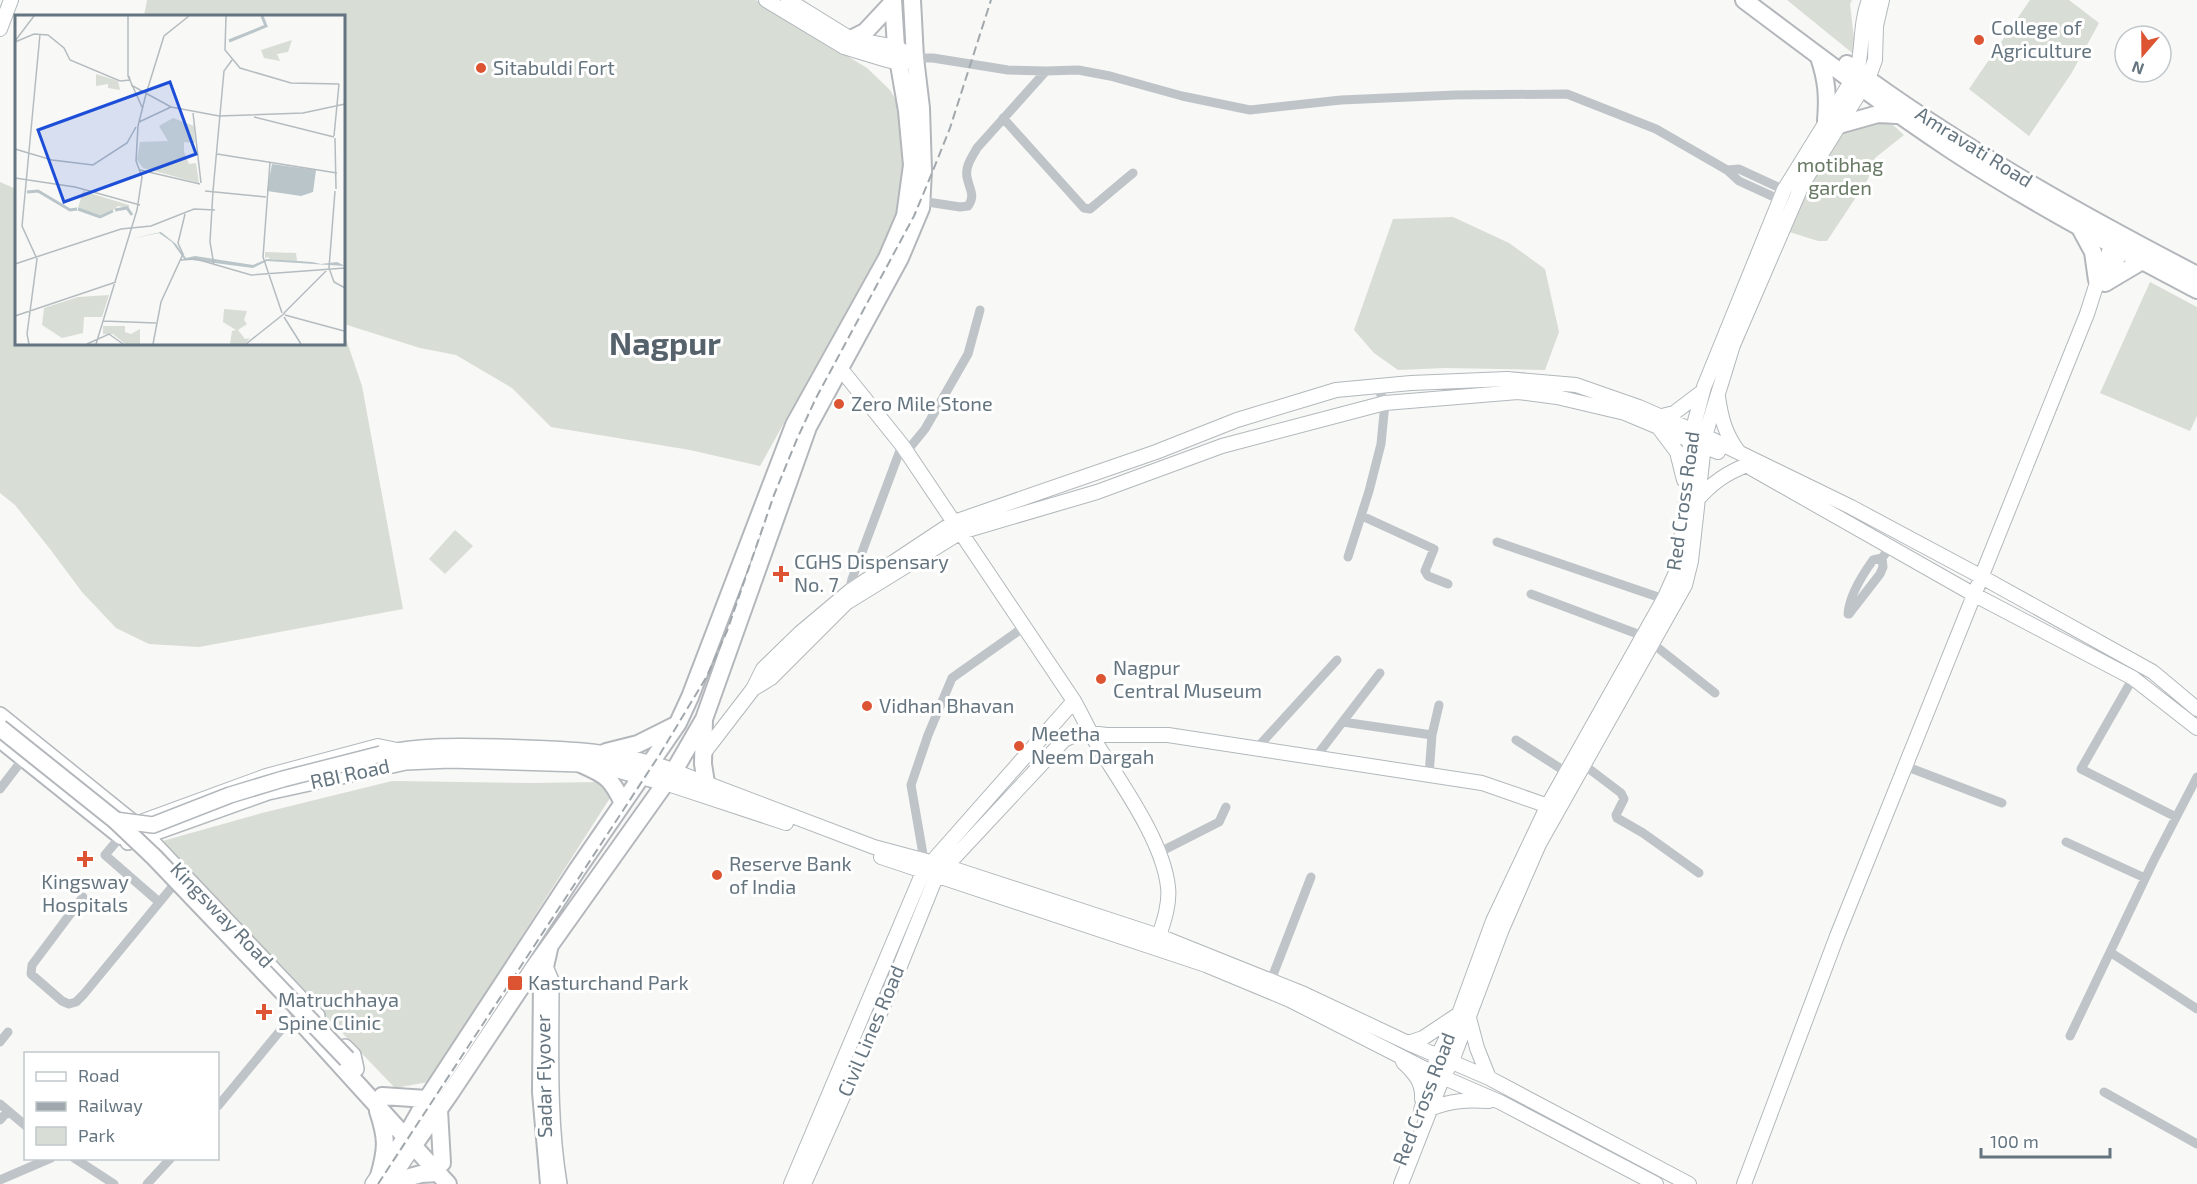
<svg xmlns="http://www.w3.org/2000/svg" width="2197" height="1184" viewBox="0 0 2197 1184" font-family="'Exo 2',sans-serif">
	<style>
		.green { fill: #d8ddd5 }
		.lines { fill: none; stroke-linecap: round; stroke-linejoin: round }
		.secondary-casing { stroke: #b2b8bc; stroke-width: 16 }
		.primary-casing { stroke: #b3b8bc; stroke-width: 18 }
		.highway-casing { stroke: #b3b7bb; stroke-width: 20 }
		.street { stroke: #bfc4c8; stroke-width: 9 }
		.secondary { stroke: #fff; stroke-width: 14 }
		.primary { stroke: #fff; stroke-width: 15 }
		.highway { stroke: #fff; stroke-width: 16 }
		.rail { stroke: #a1a8ad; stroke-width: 2; stroke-dasharray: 9 4.5; stroke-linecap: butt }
		.primary-bridge-casing { stroke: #b3b8bc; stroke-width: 18; stroke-linecap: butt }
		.highway-bridge-casing { stroke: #b3b7bb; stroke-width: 20; stroke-linecap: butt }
		.primary-bridge { stroke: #fff; stroke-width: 15 }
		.highway-bridge { stroke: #fff; stroke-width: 16 }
		.poi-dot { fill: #dc5432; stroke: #fff; stroke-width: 2 }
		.labels { text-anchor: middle; stroke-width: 6; stroke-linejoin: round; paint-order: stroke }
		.poi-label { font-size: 20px; fill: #657580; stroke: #fff; text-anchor: start }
		.street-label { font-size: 20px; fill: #657580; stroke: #fff }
		.park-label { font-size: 20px; fill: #677863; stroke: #fff }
		.town-label { font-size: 32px; font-weight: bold; fill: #56626b; stroke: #fff }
		.inset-river { fill: none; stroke: #b9c5c9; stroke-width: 3 }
		.inset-road { fill: none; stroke: #b4bcc0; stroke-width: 1.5 }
		.view { fill: #1d4ed8; fill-opacity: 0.15; stroke: #1d4ed8; stroke-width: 3 }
		.inset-edge { fill: none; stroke: #657580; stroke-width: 3 }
	</style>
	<rect width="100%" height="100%" fill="#f8f8f6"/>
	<path class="green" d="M147,0H756L867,68L890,90L908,120V159L896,222L760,466L690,450L551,427L512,388L456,355L420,348L344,324V16H144Z
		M1787,0H1852L1850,4L1856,56Z
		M2030,0H2069L2099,23L2071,74L2029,136L1969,89Z
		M1871,119L1893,125L1904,135L1875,158L1868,179L1827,241H1818L1783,230L1832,142L1853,125Z
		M0,182L16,189V344H344V333L362,386L403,609L199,647L149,644L116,628L82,592L50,549L15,505L0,493Z
		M1453,217L1509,243L1545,269L1559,332L1545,370L1445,368L1398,370L1374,353L1354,330L1393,219Z
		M2150,282L2197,307V416L2190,431L2100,393Z
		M455,530L473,546L445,574L429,559Z
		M392,781L531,783L601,782L610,798L428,1082L395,1088L159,842L262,813Z"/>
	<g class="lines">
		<defs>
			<path id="secondary" d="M766,0L844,47L887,60L899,63L907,61
				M788,0L851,39L896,47L905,52
				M0,29L11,0
				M2105,283L2126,242
				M840,368L902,445L1074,701C1082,715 1089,731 1098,746C1122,785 1163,841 1168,887C1170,903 1164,921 1159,936
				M1718,397C1721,417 1725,434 1738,451
				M1662,416L1674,413L1703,391
				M1659,428L1677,452L1684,480
				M1751,468L1973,594L2133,678L2197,728
				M1698,499C1712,483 1726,473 1747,465
				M753,689L771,678L846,603L961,532L1097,492L1222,446L1385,403L1518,392L1557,397L1625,413L1718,452
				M703,754L753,689L763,669L800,633L850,591L954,522L1156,452L1237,420L1336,390L1411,383L1507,379L1576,385L1639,407L1705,436L1851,507L1980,576L2153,672L2197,709
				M674,771L874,847L945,866L1159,936L1304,994L1408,1043L1489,1078L1689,1184
				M665,783L786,823
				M135,824L266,776L378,746L397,750
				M881,857L1206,965L1290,1000L1433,1073L1500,1102L1656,1184
				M1469,1018L1477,1048L1489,1078
				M1408,1043L1423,1038L1456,1016
				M1403,1062C1415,1073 1423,1083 1422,1099
				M1430,1109C1451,1100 1467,1100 1489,1101
				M1421,1110L1438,1055L1459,1014L1493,921L1548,805L1664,599L1677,570L1687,494L1690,440L1704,387L1784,190L1857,72C1863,48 1860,23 1869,0
				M791,1184L923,872L1074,701
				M804,1184L892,986L936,877L1064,740L1077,734L1090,733L1107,735H1168L1482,783L1554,808
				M1401,1184L1443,1077L1452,1061L1502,929L1539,844L1685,585L1691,561L1705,436L1733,345L1802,185L1868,79L1875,60L1876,26L1882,0
				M1744,1184L1837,936L2087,314L2102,267L2116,237"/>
			<path id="primary" d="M0,715L135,824L317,1016
				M381,754C420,745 460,746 500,747C564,749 613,749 674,771
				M128,842L268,792L406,762L450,760L581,764L603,766L665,783
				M546,969L551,981C551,1049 548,1118 559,1184
				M345,1047L353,1055L356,1069
				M373,1184L406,1136
				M388,1184L414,1145"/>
			<path id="highway" d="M1744,0C1812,51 1880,103 1951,150C2030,202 2114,246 2197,290
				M851,39L865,32L893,2
				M1819,57C1827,81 1828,96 1826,121
				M1847,64C1956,145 2076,212 2197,275
				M1839,125L1878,114L1897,115
				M2080,228L2093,252L2097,280
				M2105,283L2142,261
				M704,719L703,764L706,783
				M0,739L121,836
				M606,752L638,744L674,726
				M581,764C606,775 611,778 623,803
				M549,949L542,980L541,1092L549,1184
				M302,1023L448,1184
				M382,1096L427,1099
				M439,1110L442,1163
				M378,1111C387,1138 387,1148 379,1176
				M406,1136L427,1099L577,870L678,723L690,697L794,425L887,258L905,216L912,165L907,111L896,47L893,0
				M414,1145L449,1095L533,969L674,771L704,719L808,427L900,258L921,208L923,171L921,108L915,58L912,0
				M389,1183L421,1174L438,1173"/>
		</defs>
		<use href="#secondary" class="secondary-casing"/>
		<use href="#primary" class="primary-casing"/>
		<use href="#highway" class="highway-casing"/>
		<path class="street" d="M915,58H933L1008,70L1046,71
			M1003,118L1084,208L1090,209L1133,173
			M1727,170L1739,169L1797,196
			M921,201L960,207L968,206C976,195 969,189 967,177C965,166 972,157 977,148L1046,71L1078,70L1110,76L1182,96L1250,110L1341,100L1455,95L1567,94L1656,129L1727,170L1739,181L1785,202
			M907,451L925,429L968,354L980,310
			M1362,516L1434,549L1425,571L1428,576L1448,584
			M1497,542L1664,599
			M1348,557L1369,491L1381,444L1385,403L1377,386
			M849,592L852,579L902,445
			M1531,594L1643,636L1715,693
			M1848,614C1849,597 1863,574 1873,560L1882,558L1891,546
			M1849,614L1880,574L1883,567L1882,558
			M2133,678L2081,769L2176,817
			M1343,722L1432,735
			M1516,740L1566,772
			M1256,749L1337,660
			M1315,758L1380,673
			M1580,762L1621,793L1624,799L1616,815L1617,818L1643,833L1699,873
			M1905,766L2002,803
			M1429,775L1432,735L1439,705
			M0,789L23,759
			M121,836L105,855L159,902
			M2066,842L2145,878
			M1158,853L1219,822L1226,807
			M924,860L911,785L928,735L952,678L1024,627
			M83,897L32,965L31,974L62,1001L69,1004L76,1002L84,994L172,887
			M2110,952L2197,1009
			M1271,980L1311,877
			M2070,1036L2153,862L2197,777
			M0,1042L8,1032
			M2104,1092L2197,1144
			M0,1104L26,1126
			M218,1106L294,1014
			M0,1120L8,1111
			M74,1158L114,1184
			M0,1180L51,1158
			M147,1184L171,1158"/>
		<use href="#secondary" class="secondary"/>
		<use href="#primary" class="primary"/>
		<use href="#highway" class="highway"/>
		<path class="rail" d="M378,1184L660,754L707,676L727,631L774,495L797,439L816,398L914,216L932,173L950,128L991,0"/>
		<defs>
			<path id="primary-bridge" d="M115,820L153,825L230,795L283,779L381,754"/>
			<path id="highway-bridge" d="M0,728L115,820L154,857L347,1059"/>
		</defs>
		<use href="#primary-bridge" class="primary-bridge-casing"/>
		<use href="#highway-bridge" class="highway-bridge-casing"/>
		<use href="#primary-bridge" class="primary-bridge"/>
		<use href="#highway-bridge" class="highway-bridge"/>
	</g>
	<g class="poi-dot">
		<circle cx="1979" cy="40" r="6"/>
		<circle cx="481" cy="68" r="6"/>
		<circle cx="839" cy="404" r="6"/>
		<path d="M778 565h6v6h6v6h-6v6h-6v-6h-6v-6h6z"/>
		<circle cx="1101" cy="679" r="6"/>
		<circle cx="867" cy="706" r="6"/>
		<circle cx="1019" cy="746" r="6"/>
		<path d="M82 850h6v6h6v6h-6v6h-6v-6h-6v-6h6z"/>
		<circle cx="717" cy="875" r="6"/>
		<rect x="507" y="975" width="16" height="16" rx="3"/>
		<path d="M261 1003h6v6h6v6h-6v6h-6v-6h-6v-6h6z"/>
	</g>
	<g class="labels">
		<g class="poi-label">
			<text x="1991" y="35">College of<tspan x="1991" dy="23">Agriculture</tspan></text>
			<text x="493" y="75">Sitabuldi Fort</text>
			<text x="851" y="411">Zero Mile Stone</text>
			<text x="794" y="569">CGHS Dispensary<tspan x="794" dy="23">No. 7</tspan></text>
			<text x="1113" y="675">Nagpur<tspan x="1113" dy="23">Central Museum</tspan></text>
			<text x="879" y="713">Vidhan Bhavan</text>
			<text x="1031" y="741">Meetha<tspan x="1031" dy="23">Neem Dargah</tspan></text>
			<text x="729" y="871">Reserve Bank<tspan x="729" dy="23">of India</tspan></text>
			<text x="85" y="889" text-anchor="middle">Kingsway<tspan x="85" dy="23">Hospitals</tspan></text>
			<text x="528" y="990">Kasturchand Park</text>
			<text x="278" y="1007">Matruchhaya<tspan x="278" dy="23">Spine Clinic</tspan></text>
		</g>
		<g class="street-label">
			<text transform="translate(1974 147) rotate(32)" y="7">Amravati Road</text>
			<text transform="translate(1683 501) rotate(-82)" y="7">Red Cross Road</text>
			<text transform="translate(350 774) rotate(-12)" y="7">RBI Road</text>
			<text transform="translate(222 915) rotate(46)" y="7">Kingsway Road</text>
			<text transform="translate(871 1031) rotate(-67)" y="7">Civil Lines Road</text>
			<text transform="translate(544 1076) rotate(-91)" y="7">Sadar Flyover</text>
			<text transform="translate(1424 1099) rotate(-69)" y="7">Red Cross Road</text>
		</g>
		<g class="park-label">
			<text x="1840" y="172">motibhag<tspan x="1840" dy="23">garden</tspan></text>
		</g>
		<g class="town-label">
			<text x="665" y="355">Nagpur</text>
		</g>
	</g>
	<g transform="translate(15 15)">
		<rect width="330" height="330" fill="#f8f8f6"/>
		<path d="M277,25L273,37L262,39L265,46L249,43L246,35ZM81,59L103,66L105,75L93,73V69L81,71ZM158,103L179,111L180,128L169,127V137L174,149L181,148L184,168L128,153L122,145L125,127L153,126L144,111ZM68,176L114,190V193L103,191L92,200H78L63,193ZM250,237L281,238L282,246L290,247H284L255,244L253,242L250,243ZM94,280L87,302H69L68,318L47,323L27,310L29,293L63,282ZM209,294L232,296L229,305L232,309L223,315L230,324L235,323L230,329H215L217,316L221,315L208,307ZM88,311H110V317L116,319L125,314V329H110L98,319H88Z" fill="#d8ddd5"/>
		<path d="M257,149L301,155L298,177L286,181L252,176ZM146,217L161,229L171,243L180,241L238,250L252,244L297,247L306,249L322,247L330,251L252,246L238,253L169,244L157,227L144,218L116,224Z" fill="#b9c5c9"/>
		<path class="inset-river" d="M214,26L251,11L247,1M12,177L23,176L55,195L62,194M63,194L85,202L98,196M100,195L112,193L117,200"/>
		<path class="inset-road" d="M113,1V61L127,92M211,1L210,35L225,53L276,68L324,69M0,26L19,1M0,27L19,19L33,20L49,33L55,45L105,66L115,65L114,61M116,70L156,92L204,101L288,98L330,89M131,79L149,21L174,1M178,98L186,168M239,102L319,122M124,107L156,92M319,121L324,69M320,123L321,174M0,134L37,145L78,150L112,128L121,112M202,139L322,158M255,147L248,242L267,298M125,155L185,169M0,163L60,172L125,190M190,176L251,182M320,176L314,253L319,267L330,273M166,245L181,244L236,260L330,253M0,249L106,214L136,211L179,194L200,195M199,250L195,227L198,176L209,56L217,45M269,298L313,254M270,300L329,316M0,301L101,267M269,302L286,329M88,306L141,308M14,329L12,319L22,244L7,211L25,19M72,329L94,319L108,329M81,329L122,195L127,162L121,146L123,111L131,79M138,329L146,287L168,239L163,228L170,199M231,329L270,298"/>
		<path class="view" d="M155,67L181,139L49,187L23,115Z"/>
		<rect width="330" height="330" class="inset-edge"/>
	</g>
	<rect x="24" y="1052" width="195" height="108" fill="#ffffff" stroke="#c1c8cc" stroke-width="1.5"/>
	<rect x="36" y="1072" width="30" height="9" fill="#ffffff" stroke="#c1c8cc" stroke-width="1.5"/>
	<text x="78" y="1082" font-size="18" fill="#657580">Road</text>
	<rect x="36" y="1102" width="30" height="9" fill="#a1a8ad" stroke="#c1c8cc" stroke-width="1.5"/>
	<text x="78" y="1112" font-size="18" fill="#657580">Railway</text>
	<rect x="36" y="1127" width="30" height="18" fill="#d8ddd5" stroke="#c1c8cc" stroke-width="1.5"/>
	<text x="78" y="1142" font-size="18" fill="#657580">Park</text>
	<g transform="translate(2143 54) rotate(200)"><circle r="28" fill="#ffffff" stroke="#c1c8cc" stroke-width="1.5"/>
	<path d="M0-4.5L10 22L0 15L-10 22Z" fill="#dc5432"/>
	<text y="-9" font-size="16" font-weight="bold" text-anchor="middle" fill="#657580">N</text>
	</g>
	<path d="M1981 1148v9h129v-9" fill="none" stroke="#657580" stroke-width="3"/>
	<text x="1990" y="1148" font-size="18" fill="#657580" stroke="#ffffff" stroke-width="4.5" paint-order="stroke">100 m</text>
</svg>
